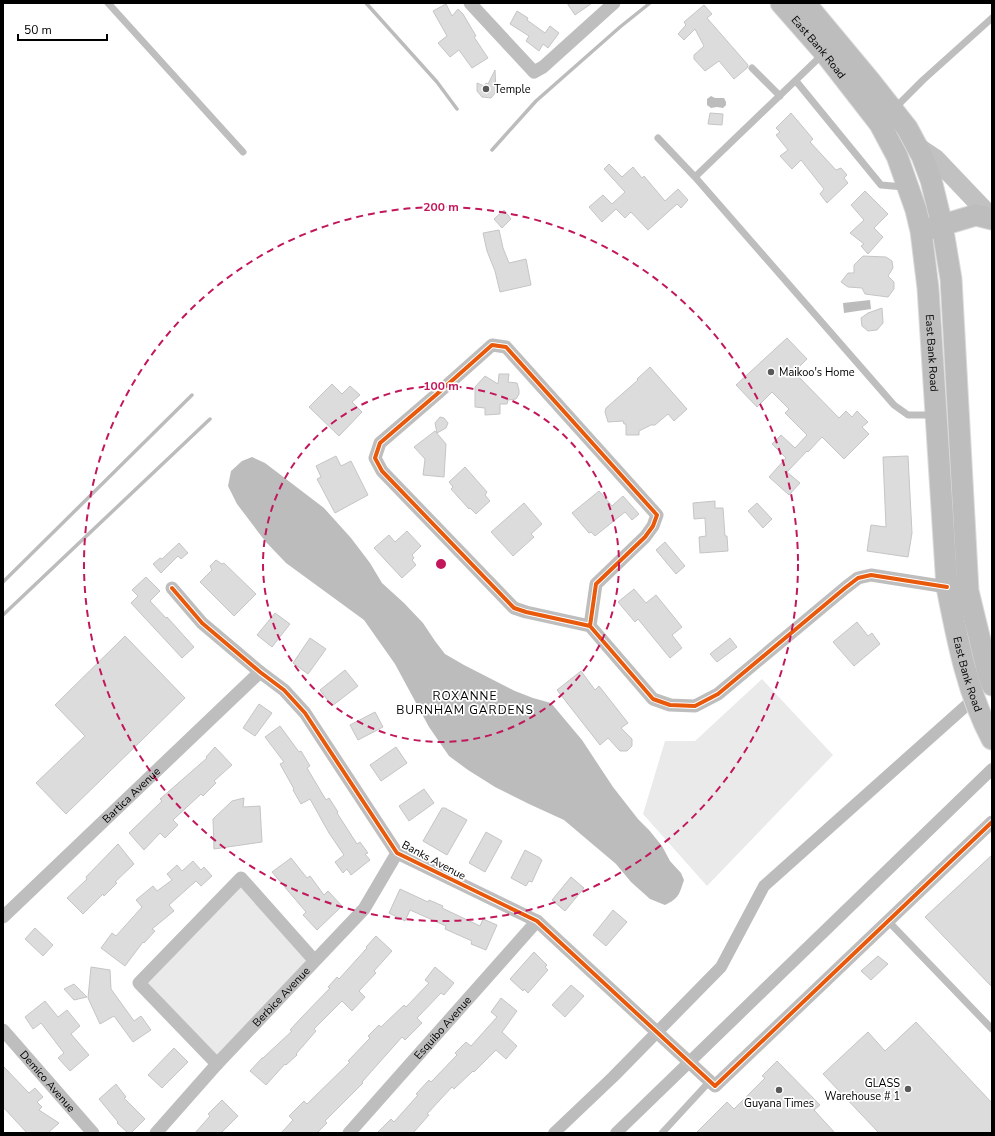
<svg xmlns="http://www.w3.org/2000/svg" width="995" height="1136" viewBox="0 0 995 1136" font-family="'Nunito Sans',sans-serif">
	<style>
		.green { fill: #eaeaea }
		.water { fill: #bcbcbc }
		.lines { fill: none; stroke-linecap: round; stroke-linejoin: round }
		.stream { stroke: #bcbcbc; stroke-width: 3.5 }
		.canal { stroke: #bcbcbc; stroke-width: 12 }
		.building { fill: #dcdcdc; stroke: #c5c5c5 }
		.primary-casing { stroke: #dbdbdb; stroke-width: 23 }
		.lane { stroke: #bebebe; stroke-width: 7 }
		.street { stroke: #bebebe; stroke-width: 13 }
		.secondary { stroke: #c1c1c1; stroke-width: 19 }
		.primary { stroke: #bdbdbd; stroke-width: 21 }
		.cycleway-casing { stroke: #fff; stroke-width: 6 }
		.cycleway { stroke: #e8590c; stroke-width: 4 }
		.ring { fill: none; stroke: #c2185b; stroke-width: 2; stroke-dasharray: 7 5 }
		.poi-dot { fill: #595959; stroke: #fff; stroke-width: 1.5 }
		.labels { text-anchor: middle; stroke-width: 3.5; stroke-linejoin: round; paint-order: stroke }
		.street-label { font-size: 11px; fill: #000; stroke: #fff }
		.poi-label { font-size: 11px; fill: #000; stroke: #fff; text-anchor: start }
		.neighbourhood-label { font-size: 12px; letter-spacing: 1px; fill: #000; stroke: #fff }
		.centre { fill: #c2185b; stroke: #fff; stroke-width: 2 }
		.ring-label { font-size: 12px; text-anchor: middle; font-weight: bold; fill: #c2185b; stroke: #fff; stroke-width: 3.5; stroke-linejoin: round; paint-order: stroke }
	</style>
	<rect width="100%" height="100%" fill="#fff"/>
	<path class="green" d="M762,679L833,755L707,886L643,814L665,741H695Z
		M241,878L314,960L217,1064L139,983Z"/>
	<path class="water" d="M711,96L715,98H724L726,102V105L723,108L717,107L711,108L707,105V99Z
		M870,300L871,309L844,313L843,303Z
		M252,457L265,463L324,508L351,538L370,563L382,583L404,603L423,623L435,641L445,654L464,665L515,691L533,698L551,703L582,740L613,787L638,819L649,830L662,846L670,861L681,873L684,880C679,895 679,898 665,905L650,899L631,882L616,864L564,820L529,804L495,787L468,770L449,756L429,727L395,664L364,620L286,563L265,541L237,504L228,486L231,471L242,461Z"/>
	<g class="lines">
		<path class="stream" d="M366,3L437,82L457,109
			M492,150L536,101L620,27L650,3
			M3,582L192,395
			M3,615L210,419"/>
		<path class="canal" d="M554,1133L613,1077L721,967L764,886L977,696
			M616,1133L992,769"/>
	</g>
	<path class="building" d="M567,3H592L575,15Z
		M446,4L452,16L458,9L463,14L476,36L474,37L488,58L472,68L459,50L450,57L438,43L447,36L433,11Z
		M704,5L712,14L707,18L748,65L747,68L734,79L719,61L705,71L694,59V55L704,46L695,29L684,40L678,34L686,25L684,22Z
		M517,11L528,18L527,20L545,33L550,26L559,33L548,48L543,44L539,51L526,41L529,36L510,24Z
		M495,70L496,92L491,98L482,97L477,91V83L484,86L486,83L488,84Z
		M710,113L723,114L722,125L708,124Z
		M791,113L813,139L810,142L836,170L841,168L847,175L844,178L848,183L827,203L820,194L824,189L801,160L792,169L780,156L788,150L776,135L780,132L776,128Z
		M609,164L622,177L633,167L642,178L644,176L665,201L678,189L688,200L681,208L677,204L648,230L631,212L625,218L616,209L602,222L589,207L603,195L612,204L625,192L604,169Z
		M865,191L888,214L874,228L883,237L868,254L861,246L864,244L850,233L864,220L851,205Z
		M504,210L511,219L502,228L494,219Z
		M499,230L503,248L509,263L526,259L531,285L500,292L495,271L487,251L483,233Z
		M863,256L886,257L892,261L893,268L888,276L894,282V289L888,297L865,294L862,288L848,287L841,282L848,273H854V265Z
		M882,308L883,323L877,330L868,331L862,326L861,318L868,313Z
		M787,338L807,359L794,372L839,418L846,411L852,417L857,411L868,422L862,427L869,434L844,459L822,437L808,452L807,451L787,472L800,483L789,495L769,477L786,458L772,444L781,435L795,448L807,435L785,413L789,409L772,392L757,407L736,385Z
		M650,367L687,409L674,421L668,414L655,425H651L639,431V435H626V424H624L623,421L608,422L605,412L606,408L638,380L637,379Z
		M499,374H509L508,382L517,383L519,390V394L516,399L508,400L507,404H500V414L485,415V408L475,407V387L485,376L498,384Z
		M332,384L342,394L350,386L360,395L352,402L362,412L339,436L309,407Z
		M440,417L444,418L448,423L446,428L437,433L435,423Z
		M435,431L446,444L444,477L423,475L425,459L414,447Z
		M336,456L341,466L351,461L368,495L335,513L317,479L321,477L316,466Z
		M908,456L912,533L908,557L867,551L871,525L886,527L883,457Z
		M465,467L487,492L485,495L490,501L476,514L470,508L469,509L451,489L453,487L449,482Z
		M599,491L612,506L623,496L639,514L632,520L625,512L595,536L591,532L589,533L572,513Z
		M715,501V508H723L725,536H727L728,551L700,553L699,537L706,536L705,518L694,519L693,503Z
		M524,503L542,524L531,534L534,537L513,556L491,532Z
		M757,503L772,519L763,528L748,511Z
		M407,531L421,546L412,555L414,558L412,560L416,565L402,578L374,548L389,535L395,542Z
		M665,542L685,566L676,574L656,550Z
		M179,543L188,553L181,559L178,556L161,573L153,564L160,558L162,559Z
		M216,560L222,564L224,563L256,594L234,616L200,582L212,570L210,566Z
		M146,577L160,591L150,601L166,618L167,617L194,647L182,658L131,603L138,596L132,590Z
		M634,589L646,603L656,595L682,627L672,635L682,648L670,658L638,619L635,622L618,602Z
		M275,613L290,624L272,647L257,635Z
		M857,622L868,636L872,633L880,644L854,666L833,642Z
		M125,636L185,698L66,814L36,783L85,736L55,705Z
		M310,638L326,649L308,674L293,663Z
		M730,638L737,647L717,662L710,654Z
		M345,670L358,686L332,706L320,690Z
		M581,671L595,690L599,686L628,723L621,728L632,739V746L627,751H620L608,738L600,745L557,690Z
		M259,704L272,713L255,736L243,728Z
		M375,712L383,727L358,740L350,725Z
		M280,726L299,752L301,751L310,766L307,768L326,800L329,798L338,812L337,813L357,844L360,842L368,853L365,854L370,860L351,875L347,869L343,873L335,862L344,855L329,833L310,799L301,804L293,790L294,789L280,764L284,762L265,737Z
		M215,747L232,765L214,781L216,783L203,796L201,794L173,820L178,825L165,838L160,833L144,850L129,833L162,801L160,799L207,758L206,757Z
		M396,747L407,763L381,781L370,765Z
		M424,789L434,803L409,821L399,806Z
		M244,798L243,807L260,806L262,842L214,849L213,819L232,801Z
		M442,808H445L467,820L447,855L423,841Z
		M486,832L502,841L485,872L469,863Z
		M118,844L134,864L115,882L117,883L104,896L103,894L83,914L67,898L87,879L86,877Z
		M525,850L540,858V859L542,860L532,882L529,881L526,886L511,878Z
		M992,855V987L925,917Z
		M291,858L307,878L310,876L324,895L328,891L342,906L317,930L303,915L306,912L272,872Z
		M193,861L201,870L204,867L212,876L201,886L196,881L169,905L174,911L152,929L155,931L144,943L143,942L125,966L101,948L112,933L116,936L142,907L136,900L153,886L157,891L172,880L167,874L177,865L182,871Z
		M571,877L584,888L565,911L552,900Z
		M400,889L428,902L429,900L443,906L442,908L480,926L483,919L497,925L486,950L471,944L472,941L445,929L446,926L410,910L405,921L389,913Z
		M613,910L627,922L606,946L593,935Z
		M35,928L53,945L43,956L25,939Z
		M376,936L392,951L374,971L376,973L359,991L365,997L352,1011L342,1001L314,1029L316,1031L296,1054L297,1055L286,1065L285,1064L266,1085L250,1071L262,1058H263L292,1031L290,1030L301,1018L330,988L328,987L337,977L339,979L367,948L366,947Z
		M534,952L547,965L545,967L548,970L528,993L524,989L523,991L510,979Z
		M878,956L888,964L871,980L861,971Z
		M91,967L110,970L111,989L134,1021L141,1016L151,1030L133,1042L114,1016L100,1024L88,998Z
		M435,967L454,983L444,995L441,993L417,1018L422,1023L405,1040L402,1037L362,1082L363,1083L325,1121L327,1123L317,1133H281L293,1120L289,1116L304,1101L307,1104L350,1062L348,1061L370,1038L368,1036L379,1025L381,1027L404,1005L406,1007L429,983L425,980Z
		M74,984L87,997L74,1000L64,989Z
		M571,985L584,996L565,1017L552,1005Z
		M501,998L517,1011L502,1032L517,1046L506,1059L496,1050L474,1072L473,1071L454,1089L452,1087L427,1114L429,1115L413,1133H377L391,1119L394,1122L418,1095L416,1094L429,1080L431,1082L457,1055L455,1053L466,1042L471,1046L497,1017L491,1012Z
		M45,1001L58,1017L67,1010L80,1026L71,1034L89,1055L70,1071L58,1058L64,1053L41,1023L33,1029L25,1017Z
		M916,1022L992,1103V1133H879L823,1074L868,1032L885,1051Z
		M174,1048L188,1062L162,1088L148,1075Z
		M777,1061L820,1105L814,1110L835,1133H696L727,1102L734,1109L765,1078L762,1076Z
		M3,1066L29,1093L35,1088L43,1097L37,1102L42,1107L39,1110L59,1123L48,1133H27L3,1107Z
		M116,1084L126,1097L124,1098L145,1119L131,1133H128L117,1123L118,1122L99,1099Z
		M222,1100L238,1116L221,1133H195L210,1116L208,1114Z"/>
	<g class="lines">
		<defs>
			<g id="primary">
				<path id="s5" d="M781,3L824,52L880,124L897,156L916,210L921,231L928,288L947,587C957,638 967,692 992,739"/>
				<path d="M805,3L870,81L907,128L922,156L931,180L942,225L951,279L968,591L988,673L992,685"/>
				<path d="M929,229L976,215L992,219"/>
			</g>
		</defs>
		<use href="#primary" class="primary-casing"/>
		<path class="lane" d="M108,3L243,152
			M752,68L780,96
			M796,81L881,185L904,187
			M894,109L923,80L992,18
			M658,138L695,177L894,405L908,415H935
			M695,177L823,54
			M888,921L992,1029
			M662,1133L709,1082"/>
		<g class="street">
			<path d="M470,3L534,72L543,67L614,3"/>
			<path d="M172,588L202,623L260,672L284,690L305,713L397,853L537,921L715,1086L992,822"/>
			<path d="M590,626L596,584L645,537L653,526L657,515L506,347L492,345L437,394L380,443L375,458L382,471L514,608L526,612L590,626L653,699L670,705L695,706L718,694L845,588L858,578L871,575L947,587"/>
			<path id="s1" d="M3,917L260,672"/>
			<path id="s2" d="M3,1030L93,1133"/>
			<path d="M217,1064L139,983L241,878L314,960"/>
			<path id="s3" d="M156,1133L217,1064L364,909L397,853"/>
			<path id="s4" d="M349,1133L537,921"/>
		</g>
		<path class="secondary" d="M918,147L936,159L992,218"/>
		<use href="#primary" class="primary"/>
		<defs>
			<path id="cycleway" d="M172,588L202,623L260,672L284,690L305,713L397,853L537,921L715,1086L992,822
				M590,626L596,584L645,537L653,526L657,515L506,347L492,345L437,394L380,443L375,458L382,471L514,608L526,612L590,626L653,699L670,705L695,706L718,694L845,588L858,578L871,575L947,587"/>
		</defs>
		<use href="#cycleway" class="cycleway-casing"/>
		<use href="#cycleway" class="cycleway"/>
	</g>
	<g class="ring">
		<circle cx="441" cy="564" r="178"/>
		<circle cx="441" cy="564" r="357"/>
	</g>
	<g class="poi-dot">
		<circle cx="486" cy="89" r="4"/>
		<circle cx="771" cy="372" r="4"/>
		<circle cx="908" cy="1089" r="4"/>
		<circle cx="779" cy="1090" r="4"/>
	</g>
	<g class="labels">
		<g class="street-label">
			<text dy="4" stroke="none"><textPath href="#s5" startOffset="58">East Bank Road</textPath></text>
			<text dy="4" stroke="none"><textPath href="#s5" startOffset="394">East Bank Road</textPath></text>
			<text dy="4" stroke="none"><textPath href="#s5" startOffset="718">East Bank Road</textPath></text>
			<text dy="4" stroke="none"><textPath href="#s1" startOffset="177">Bartica Avenue</textPath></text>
			<text transform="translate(434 860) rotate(28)" y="4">Banks Avenue</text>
			<text dy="4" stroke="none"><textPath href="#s3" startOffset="185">Berbice Avenue</textPath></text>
			<text dy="4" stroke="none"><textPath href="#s4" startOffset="141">Esquibo Avenue</textPath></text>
			<text dy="4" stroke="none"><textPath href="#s2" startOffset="68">Demico Avenue</textPath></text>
		</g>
		<g class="poi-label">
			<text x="494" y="93">Temple</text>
			<text x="779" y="376">Maikoo's Home</text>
			<text x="900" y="1087" text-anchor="end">GLASS<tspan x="900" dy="13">Warehouse # 1</tspan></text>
			<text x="779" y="1107" text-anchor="middle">Guyana Times</text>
		</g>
		<g class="neighbourhood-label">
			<text x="465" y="700">ROXANNE<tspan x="465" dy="14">BURNHAM GARDENS</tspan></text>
		</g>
	</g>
	<circle cx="441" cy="564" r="6" class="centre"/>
	<g class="ring-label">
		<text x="441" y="211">200 m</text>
		<text x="441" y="390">100 m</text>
	</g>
	<rect width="995" height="1136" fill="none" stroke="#000000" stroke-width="8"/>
	<path d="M18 34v6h89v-6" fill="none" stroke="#000000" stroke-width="2"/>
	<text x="24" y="34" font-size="12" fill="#000000" stroke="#ffffff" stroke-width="3" paint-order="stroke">50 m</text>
</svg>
